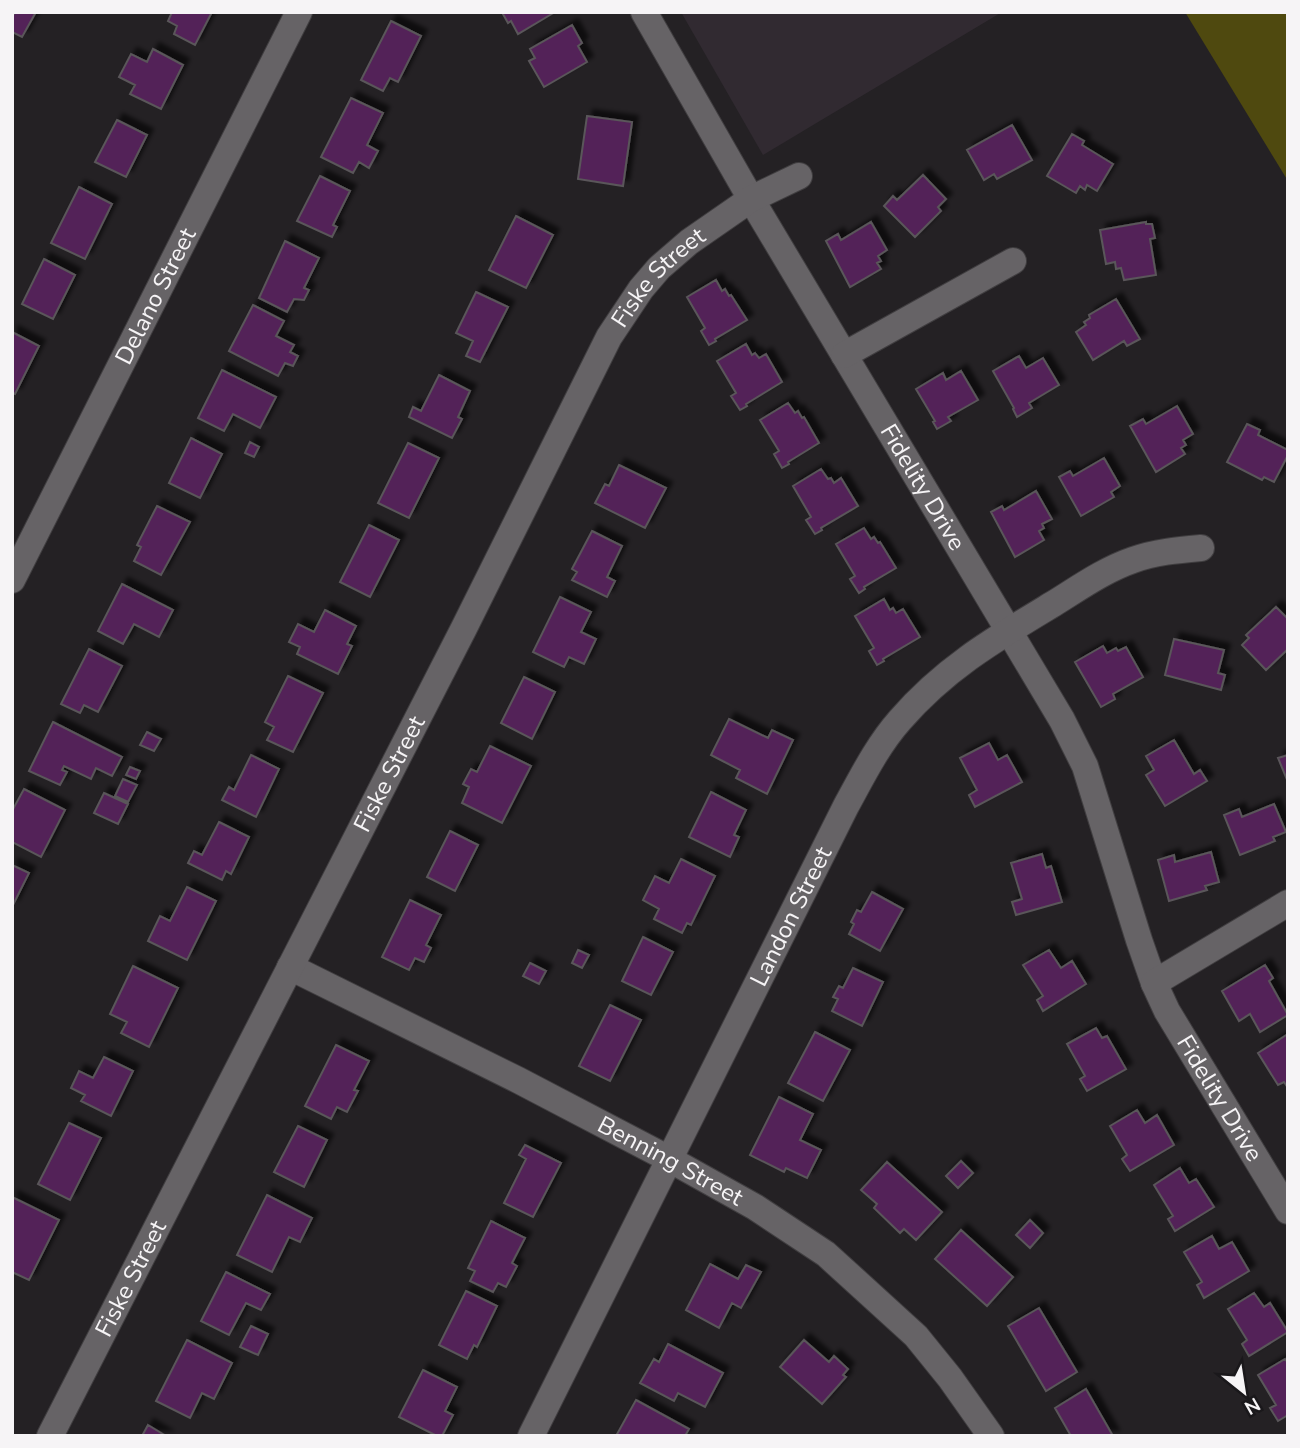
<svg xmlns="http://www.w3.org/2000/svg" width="1300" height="1448" viewBox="0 0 1300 1448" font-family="'Nunito Sans',sans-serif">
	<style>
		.built { fill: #312a31 }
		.green { fill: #4f490f }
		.building { fill: #532358; stroke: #5a565a; stroke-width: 2; filter: url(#shadow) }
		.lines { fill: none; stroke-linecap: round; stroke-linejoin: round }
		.street-casing { stroke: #403e40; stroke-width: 28 }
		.street { stroke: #666366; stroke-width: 26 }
		.labels { text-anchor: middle; stroke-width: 6; stroke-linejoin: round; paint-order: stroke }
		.street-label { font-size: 24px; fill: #f6f4f6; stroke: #1a181b }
	</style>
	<defs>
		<filter id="shadow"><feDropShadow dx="6" dy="-6" stdDeviation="2" flood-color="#0009"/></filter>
	</defs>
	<rect width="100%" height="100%" fill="#242124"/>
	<path class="built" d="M681,12H1002L763,155Z"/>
	<path class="green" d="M1185,12H1288V181Z"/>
	<path class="building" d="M15,12H36L22,37L12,32V17Z
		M172,12H212L195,45L174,34L177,26L168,21Z
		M555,12L518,34L511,21L508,23L503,14L506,12Z
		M391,21L421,36L398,82L390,78L383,91L361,80Z
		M572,25L582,43L578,46L587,62L544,87L529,61L535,58L530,49Z
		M153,49L183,65L161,109L130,94L135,85L119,77L131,54L147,62Z
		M351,98L383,113L367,145L378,151L369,168L359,162L353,173L321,157Z
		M587,116L632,122L623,186L578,179Z
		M117,120L147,135L126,177L95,162Z
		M1012,125L1032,160L997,179L994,174L984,180L967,150Z
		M1072,134L1084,141L1082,145L1113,164L1097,191L1087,185L1085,190L1080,186L1076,193L1047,176Z
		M923,175L946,199L938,207L941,211L915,237L884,206L893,196L897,200Z
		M320,176L350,191L333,225L337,227L332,237L297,221Z
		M79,187L112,204L85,259L51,243Z
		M516,216L553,235L526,288L489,270Z
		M871,222L887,250L878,256L881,261L877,263L881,269L850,287L826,241L838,234L841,240Z
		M1146,222V224H1152L1155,238L1150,239L1156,275L1124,280L1121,268L1116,269L1115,262L1106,264L1100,230Z
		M285,241L319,258L304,288L309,290L304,300L294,299L287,312L259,298Z
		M44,259L75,275L53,319L22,304Z
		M716,280L722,291L725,289L729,296L731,295L747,320L715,339L716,341L709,345L701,331L705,328L687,297Z
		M476,292L508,307L480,362L466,356L473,341L456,333Z
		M1116,299L1140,339L1127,346L1124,341L1093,360L1076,332L1086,325L1084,322L1090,318L1089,315Z
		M253,305L284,321L276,336L294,345L290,352L298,356L293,366L285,363L278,376L229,351Z
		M12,332L39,346L15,394L12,393Z
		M746,344L752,355L755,353L759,358L766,354L782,382L746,404L747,406L740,410L731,396L736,393L717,361Z
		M1019,356L1026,368L1043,358L1059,385L1029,403L1032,408L1017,417L1013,409L1014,408L993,371Z
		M222,370L276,397L260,428L233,414L224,431L198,418Z
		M961,371L978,400L948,417L951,421L937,429L933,422L935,421L916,389L943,373L946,380Z
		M439,375L470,391L458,417L462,419L452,438L409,417L413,407L421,411Z
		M788,403L795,413L798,411L802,418L804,417L819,443L788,462L789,464L782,468L774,454L779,451L760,420Z
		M1177,406L1193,434L1183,440L1186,445L1181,448L1185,454L1156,472L1130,426L1143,419L1146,424Z
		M1247,424L1260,430L1258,435L1288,450V455L1274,482L1264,477L1262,480L1227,462Z
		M191,438L222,454L200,498L169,483Z
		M250,442L259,447L254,457L245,453Z
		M408,443L439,458L409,518L378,503Z
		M1104,458L1120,486L1111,492L1114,497L1081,516L1059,477L1070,471L1073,476Z
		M619,465L666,488L645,528L595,503L605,484L609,486Z
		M821,469L828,479L831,478L834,483L841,478L858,506L821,528L822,530L815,534L806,520L811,517L793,486Z
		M1036,491L1052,519L1042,524L1044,528L1039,531L1044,540L1015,557L991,512L1002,506L1004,510Z
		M157,506L190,522L161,575L134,561L141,547L137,545Z
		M369,525L399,540L370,597L340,582Z
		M864,528L871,539L874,537L878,543L880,542L896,568L864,587L865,589L859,593L850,579L855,576L836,544Z
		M592,531L622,546L607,577L615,581L607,597L572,580L577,572L572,569Z
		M122,584L173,610L159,637L134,624L123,644L98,631Z
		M560,597L591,612L581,632L596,639L584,664L569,657L564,667L533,652Z
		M884,599L890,610L893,608L896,613L903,609L920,637L883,659L884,661L877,665L869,651L874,648L855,616Z
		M1276,607L1288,619V649L1266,670L1242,645L1249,638L1246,635Z
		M325,610L356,626L347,644L352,646L338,674L297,654L300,647L289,642L298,624L314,632Z
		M1174,639L1224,650L1218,673L1225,675L1221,690L1165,675Z
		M1103,646L1107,653L1116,648L1118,651L1126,647L1143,677L1113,694L1115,699L1101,707L1075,662Z
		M89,649L122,666L98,712L84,705L80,713L61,704Z
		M288,676L323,693L293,752L267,740L274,727L265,722Z
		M524,677L555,692L532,739L501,723Z
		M729,719L768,738L772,730L793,740L767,794L736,778L740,770L711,755Z
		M53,722L122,757L112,776L96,768L91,779L64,766L62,770L67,772L60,785L29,771Z
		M147,732L161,739L154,751L140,745Z
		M1174,740L1194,774L1200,770L1207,781L1165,806L1146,775L1154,770L1146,756Z
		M989,743L998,760L1007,755L1022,782L975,807L969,795L977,790L960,758Z
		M490,746L531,766L502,823L462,803L469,787L463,784L471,769L477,772Z
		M251,755L279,769L256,817L222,800L229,787L234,790Z
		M1288,755V782L1278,758Z
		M130,767L140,771L136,779L126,775Z
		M123,779L137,785L128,802L115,796Z
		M24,789L65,810L41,857L12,842V811Z
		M711,792L746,810L734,835L739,837L730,857L689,837Z
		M104,793L128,804L118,824L94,813Z
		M1274,804L1286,832L1273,837L1275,841L1240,855L1224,815L1239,809L1242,817Z
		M219,822L249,837L231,874L226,871L222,880L188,863L194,851L202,855Z
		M450,831L478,845L455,891L427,877Z
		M1211,852L1219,882L1205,886L1207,890L1169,901L1158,860L1174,855L1175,862Z
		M1042,854L1046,868L1051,866L1062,902L1016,915L1012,902L1022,899L1011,863Z
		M681,859L715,876L691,925L687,923L682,933L654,919L659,909L643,900L655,876L669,883Z
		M12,865L29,873L12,907Z
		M187,887L216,901L187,960L148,941L160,916L170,921Z
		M872,892L903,909L880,951L849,934L854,924L851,922L857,910L861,912Z
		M410,900L441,915L426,945L431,948L424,962L415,958L409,970L382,957Z
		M643,937L673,952L651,995L622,981Z
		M578,950L589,955L582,968L572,963Z
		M1049,950L1061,968L1072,961L1086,984L1043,1011L1037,1000L1043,996L1023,965Z
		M530,963L546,971L539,984L523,976Z
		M1265,965L1273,978L1269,981L1288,1015L1260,1032L1250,1014L1239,1021L1222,991Z
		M133,966L178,988L149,1047L121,1033L127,1022L110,1014Z
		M853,968L883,982L862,1026L832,1011L838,999L833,997L839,986L843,988Z
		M610,1005L641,1020L610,1081L579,1066Z
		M1096,1028L1102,1038L1107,1036L1126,1069L1087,1091L1080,1079L1085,1076L1067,1044Z
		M815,1032L850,1050L823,1101L788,1083Z
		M1288,1034V1088L1284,1082L1278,1085L1258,1053Z
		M336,1045L369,1061L354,1090L358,1091L347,1112L337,1107L331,1119L305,1106Z
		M104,1057L133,1071L111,1116L81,1101L85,1095L71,1088L79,1071L93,1078Z
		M779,1097L813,1114L800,1140L821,1150L807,1178L786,1168L784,1172L750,1155Z
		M1137,1110L1145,1123L1157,1115L1174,1145L1130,1171L1122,1159L1127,1155L1110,1126Z
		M69,1123L101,1138L70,1200L38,1184Z
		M298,1126L327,1140L304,1187L274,1172Z
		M525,1145L561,1163L533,1217L504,1203L526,1159L519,1155Z
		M961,1161L973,1173L958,1188L946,1176Z
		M887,1162L942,1212L916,1240L904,1229L900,1233L874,1208L877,1204L861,1190Z
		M1180,1168L1189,1183L1196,1179L1214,1207L1175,1231L1168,1219L1173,1216L1154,1185Z
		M267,1195L312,1218L300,1242L289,1237L272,1272L237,1255Z
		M12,1197L59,1220L29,1280L12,1272Z
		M1030,1220L1043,1233L1030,1248L1016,1235Z
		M491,1221L525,1238L512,1263L517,1266L506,1287L498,1283L493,1292L470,1281L475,1271L468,1268Z
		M961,1230L1013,1277L987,1306L935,1259Z
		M1212,1236L1219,1249L1232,1242L1249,1271L1204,1298L1197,1285L1202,1282L1184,1252Z
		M710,1264L738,1279L746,1265L761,1272L741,1308L732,1303L719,1328L686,1310Z
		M226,1272L270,1294L261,1310L246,1303L229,1335L201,1321Z
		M466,1291L497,1306L477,1347L474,1345L467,1359L439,1345Z
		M1254,1293L1264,1307L1270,1303L1288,1332L1249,1356L1242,1344L1247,1340L1228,1309Z
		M1039,1308L1077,1372L1046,1391L1008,1326Z
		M251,1326L268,1334L258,1355L240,1347Z
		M187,1340L232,1363L214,1399L202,1393L190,1418L156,1401Z
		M804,1340L829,1362L834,1356L848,1369L843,1375L846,1377L822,1404L780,1367Z
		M668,1344L723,1373L705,1407L678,1393L674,1401L640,1383L654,1359L659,1362Z
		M1285,1359L1288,1363V1415L1278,1421L1270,1408L1276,1405L1258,1375Z
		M423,1370L457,1387L445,1411L453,1415L442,1436H437L399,1417Z
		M1086,1389L1113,1436H1071L1055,1408Z
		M636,1400L689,1429L685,1436H616Z
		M148,1425L166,1436H142Z"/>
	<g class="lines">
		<defs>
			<g id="street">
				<path id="s1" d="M644,12L751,199L1062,720L1085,766L1139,940L1154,983"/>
				<path d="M844,355L1013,261"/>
				<path id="s2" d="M12,580L299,12"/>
				<path id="s3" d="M1288,903L1154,983L1167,1011L1288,1211"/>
				<path id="s4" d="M290,967L518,1080L669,1159L755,1207L826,1254L916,1336L950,1378L991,1436"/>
				<path id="s5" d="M50,1436L464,628L609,337L641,289L659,268L689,242L751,199L799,176"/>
				<path id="s6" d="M531,1436L846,806C862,777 877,746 900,720C945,668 995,639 1053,604C1079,588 1104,570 1133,560C1155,552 1178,550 1201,548"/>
			</g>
		</defs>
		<use href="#street" class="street-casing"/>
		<use href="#street" class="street"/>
	</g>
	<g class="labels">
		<g class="street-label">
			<text dy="8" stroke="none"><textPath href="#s5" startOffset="1311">Fiske Street</textPath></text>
			<text dy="8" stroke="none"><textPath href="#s2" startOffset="318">Delano Street</textPath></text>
			<text dy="8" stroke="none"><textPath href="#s1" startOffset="551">Fidelity Drive</textPath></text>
			<text dy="8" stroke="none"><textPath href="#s5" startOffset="744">Fiske Street</textPath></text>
			<text dy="8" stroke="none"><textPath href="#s6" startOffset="581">Landon Street</textPath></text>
			<text dy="8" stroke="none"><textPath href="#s3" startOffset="289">Fidelity Drive</textPath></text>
			<text dy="8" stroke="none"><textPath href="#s4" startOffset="427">Benning Street</textPath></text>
			<text dy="8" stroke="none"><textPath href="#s5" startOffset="177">Fiske Street</textPath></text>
		</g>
	</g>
	<rect width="1300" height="1448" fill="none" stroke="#f6f4f6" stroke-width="28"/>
	<g transform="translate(1244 1392) rotate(150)" stroke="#1a181b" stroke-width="5" paint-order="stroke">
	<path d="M0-5L12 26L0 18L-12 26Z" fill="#f6f4f6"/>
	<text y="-10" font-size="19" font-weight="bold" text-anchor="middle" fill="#f6f4f6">N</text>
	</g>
</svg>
